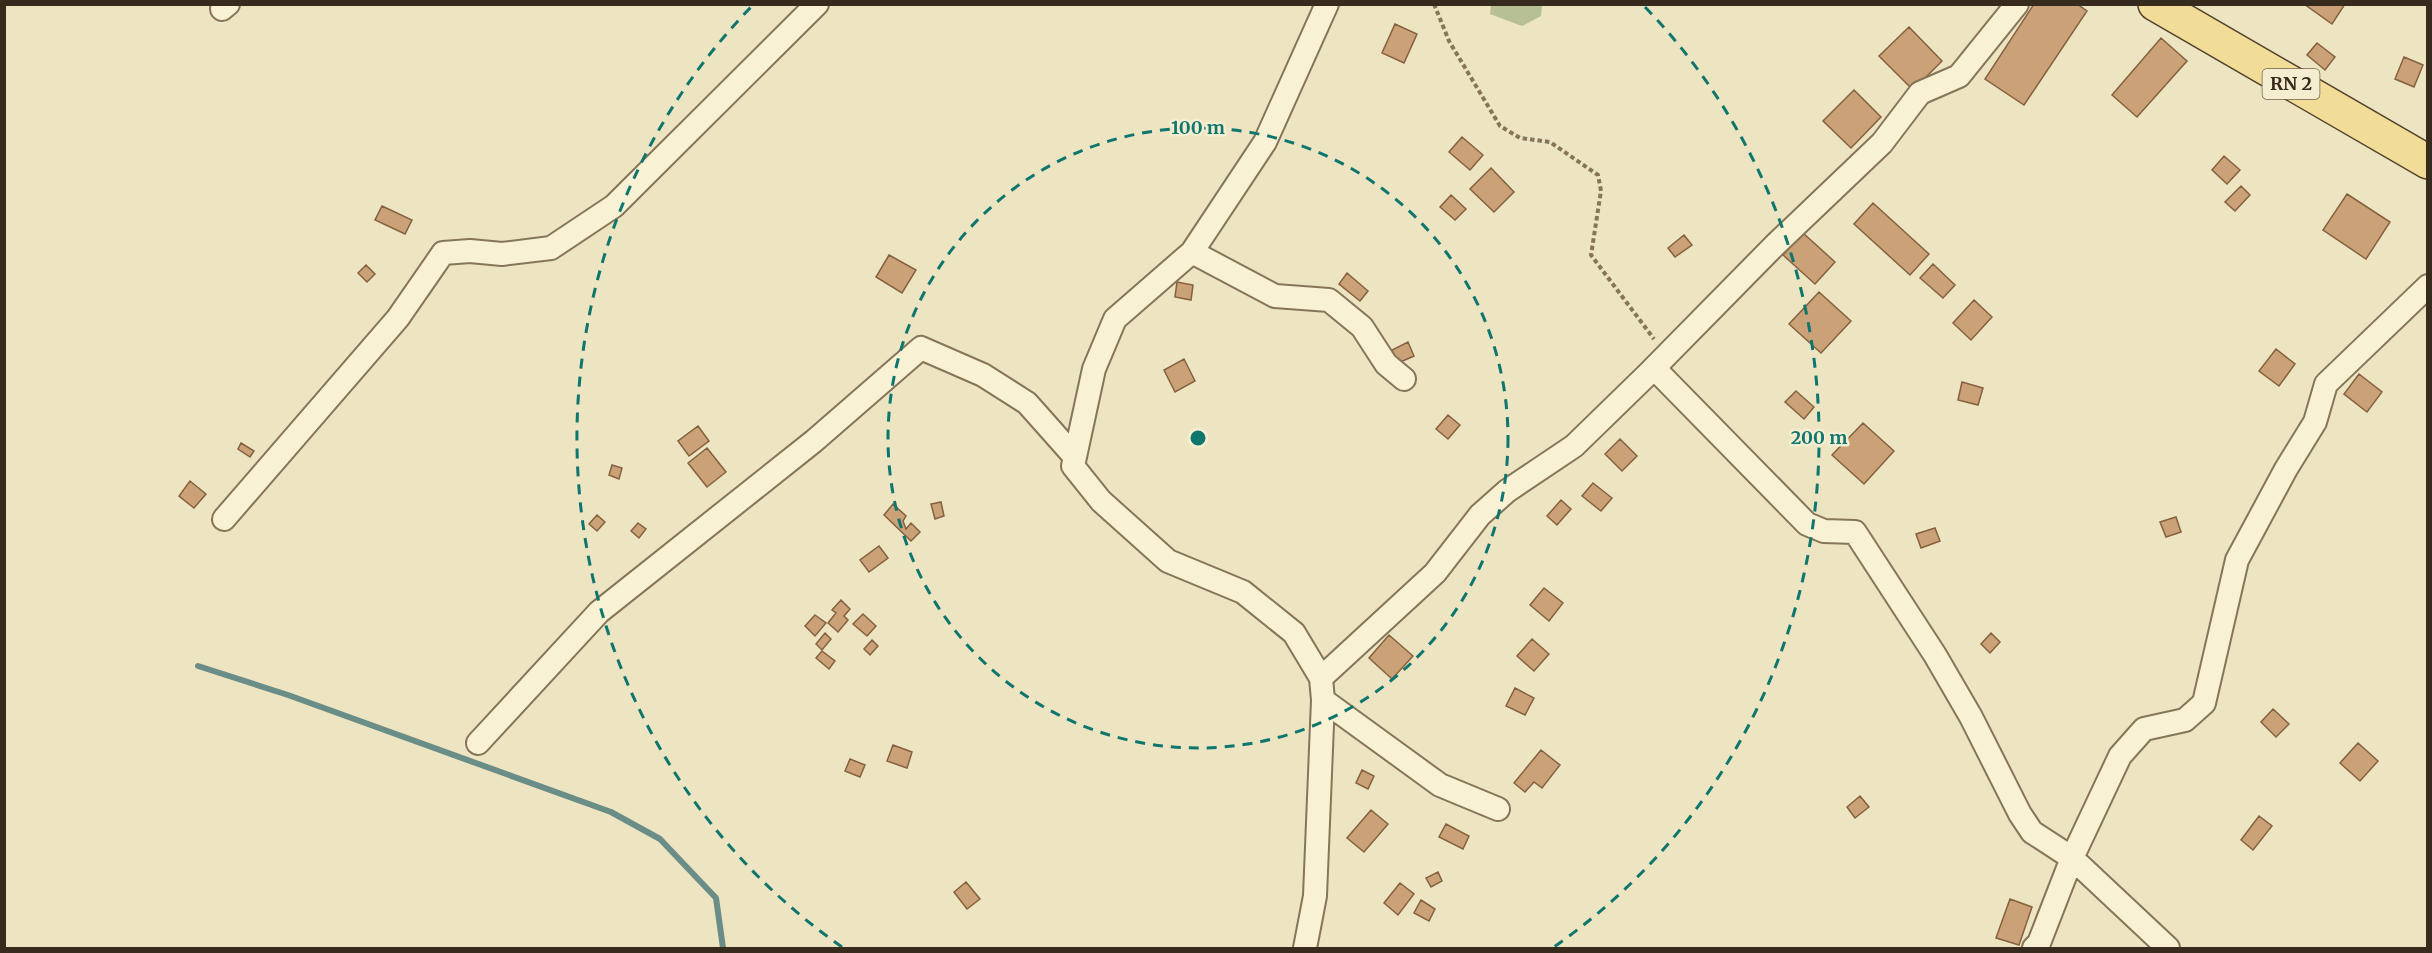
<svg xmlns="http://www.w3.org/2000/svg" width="2432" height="953" viewBox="0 0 2432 953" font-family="Merriweather,serif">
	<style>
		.cemetery { fill: #b6c094 }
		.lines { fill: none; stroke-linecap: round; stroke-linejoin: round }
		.stream { stroke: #6b8d88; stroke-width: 6 }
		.building { fill: #cba177; stroke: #85613f; stroke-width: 1.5 }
		.minor-casing { stroke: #867559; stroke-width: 26 }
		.primary-casing { stroke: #54432d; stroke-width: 36 }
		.path { stroke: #867559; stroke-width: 4; stroke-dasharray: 4.5 3; stroke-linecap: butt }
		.minor { stroke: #f8f1d4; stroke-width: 22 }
		.primary { stroke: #f1dd98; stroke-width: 33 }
		.ring { fill: none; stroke: #0f766e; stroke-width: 3; stroke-dasharray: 10 8 }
		.labels { text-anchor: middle; stroke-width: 5; stroke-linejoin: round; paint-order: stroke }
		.shield { fill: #f5edd0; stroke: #6f6553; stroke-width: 1.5 }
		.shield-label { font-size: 18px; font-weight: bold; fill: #362b1d }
		.centre { fill: #0f766e; stroke: #f5edd0; stroke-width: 3 }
		.ring-label { font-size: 18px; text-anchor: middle; font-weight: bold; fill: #0f766e; stroke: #f5edd0; stroke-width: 5; stroke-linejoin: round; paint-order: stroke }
	</style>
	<rect width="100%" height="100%" fill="#ede4c1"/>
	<path class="cemetery" d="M1491,5H1542L1541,16L1522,26L1490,14Z"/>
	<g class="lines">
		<path class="stream" d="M198,666L288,695L611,812L660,839L716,898L723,948"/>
	</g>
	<path class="building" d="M2034,4H2077L2087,11L2024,105L1985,79Z
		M2304,4H2345L2332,24Z
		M1395,24L1417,34L1404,63L1382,53Z
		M1909,27L1942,61L1913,90L1879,56Z
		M2161,38L2187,61L2137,117L2112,95Z
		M2317,43L2335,57L2325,70L2307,55Z
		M2404,57L2423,65L2414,87L2395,79Z
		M1854,90L1881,117L1851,148L1823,121Z
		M1462,137L1483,155L1470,170L1449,152Z
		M2224,156L2240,170L2227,184L2212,170Z
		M1491,168L1514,192L1494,212L1470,189Z
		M2241,186L2250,195L2235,211L2225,202Z
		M2347,194L2390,222L2366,259L2323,230Z
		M1451,195L1466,209L1455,220L1440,207Z
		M1873,203L1929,254L1910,275L1854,224Z
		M382,206L412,220L405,234L375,220Z
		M1803,233L1835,262L1815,284L1783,255Z
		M1684,235L1692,245L1675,257L1668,248Z
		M889,255L916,270L902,293L876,277Z
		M1933,264L1955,285L1943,298L1920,278Z
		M366,265L375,274L367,282L358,273Z
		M1347,273L1368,291L1360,301L1339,284Z
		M1177,282L1193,285L1191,300L1175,297Z
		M1819,292L1851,321L1821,353L1789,324Z
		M1974,300L1992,317L1971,340L1953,323Z
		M1408,342L1414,356L1398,363L1392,350Z
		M2276,349L2295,364L2279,386L2259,371Z
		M1184,359L1195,381L1175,392L1164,370Z
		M2359,374L2382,392L2367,412L2344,394Z
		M1962,382L1983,388L1978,405L1958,400Z
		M1796,391L1814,407L1804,419L1785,402Z
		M1448,415L1460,425L1448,439L1436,429Z
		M1863,423L1894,451L1864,484L1832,455Z
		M698,426L709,441L689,456L678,441Z
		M1620,439L1637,456L1622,471L1605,454Z
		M241,443L254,451L250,457L238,449Z
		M707,448L726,472L707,487L688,463Z
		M612,465L622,468L619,479L609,475Z
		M190,481L206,494L194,508L179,496Z
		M1593,483L1612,498L1601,511L1582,496Z
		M1561,500L1571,509L1557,525L1547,516Z
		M941,502L944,516L935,519L931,504Z
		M893,504L906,516L903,521L906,529L911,523L920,532L911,541L884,515Z
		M597,515L605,522L597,531L589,524Z
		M2176,517L2181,532L2166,537L2160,522Z
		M638,523L646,529L639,538L631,531Z
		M1935,528L1940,541L1921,548L1916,534Z
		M879,546L888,558L869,572L860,560Z
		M1544,588L1563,603L1549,621L1530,605Z
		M841,600L850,609L844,616L848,620L838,632L828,623L836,613L832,610Z
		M863,614L876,626L867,636L853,624Z
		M815,615L826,623L815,636L805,626Z
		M825,633L831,639L822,650L816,644Z
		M1991,633L2000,642L1990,653L1981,644Z
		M1389,635L1413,656L1392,679L1369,658Z
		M1532,639L1549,654L1534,671L1517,656Z
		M872,640L878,646L870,655L864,649Z
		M822,651L835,661L829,669L816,658Z
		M1515,688L1534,698L1525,715L1506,706Z
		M2273,709L2289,724L2276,737L2261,722Z
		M2358,743L2378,761L2360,781L2340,763Z
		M893,745L912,752L907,768L887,761Z
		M1541,750L1560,765L1542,788L1534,782L1525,792L1514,783Z
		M850,759L865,765L860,777L845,771Z
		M1362,770L1374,776L1368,789L1356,783Z
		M1860,796L1869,807L1855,818L1847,807Z
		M1371,810L1388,824L1364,852L1347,838Z
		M2259,816L2272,826L2253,850L2241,840Z
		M1446,824L1469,836L1463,849L1439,837Z
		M1438,872L1442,881L1431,887L1426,878Z
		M966,882L980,899L967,909L954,892Z
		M1400,883L1414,894L1398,915L1384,903Z
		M2010,899L2032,907L2019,945L1996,938Z
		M1421,900L1435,909L1429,921L1414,913Z"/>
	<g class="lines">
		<defs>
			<path id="minor" d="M222,9L228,4
				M1192,252L1275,296L1329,300L1362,327L1386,364L1404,379
				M1654,368L1807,524L1824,531L1855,532L1935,655L1971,717L2020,814L2032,832L2072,858L2168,948
				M224,519L398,318L443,253L470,251L502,254L551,248L614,206L817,4
				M1321,678L1435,573L1480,515L1507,491L1574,446L1648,374L1775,245L1882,143L1920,93L1959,76L2017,4
				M1323,700L1440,785L1498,809
				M478,743L599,612L814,441L921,348L983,375L1027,403L1075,457
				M1305,948L1315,896L1323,700L1321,678L1294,633L1243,592L1168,561L1101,501L1073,466L1094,369L1115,319L1192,252L1265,142L1327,4
				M2034,948L2039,943L2072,858L2120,756L2144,729L2185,720L2204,703L2237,560L2286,469L2315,422L2326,384L2428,286"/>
			<path id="primary" d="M2155,4L2428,162"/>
		</defs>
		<use href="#minor" class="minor-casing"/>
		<use href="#primary" class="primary-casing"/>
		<path class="path" d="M1434,4L1449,41L1500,126L1520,138L1550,142L1598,175L1601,191L1591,255L1654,339"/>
		<use href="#minor" class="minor"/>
		<use href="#primary" class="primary"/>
	</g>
	<g class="ring">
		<circle cx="1198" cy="438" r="310"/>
		<path d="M842 947A621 621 0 0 1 751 7M1645 7A621 621 0 0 1 1554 947"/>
	</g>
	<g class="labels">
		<rect class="shield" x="2262.5" y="69" width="57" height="30" rx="4.5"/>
		<g class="shield-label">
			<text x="2291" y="90">RN 2</text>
		</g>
	</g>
	<circle cx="1198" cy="438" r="9" class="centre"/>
	<g class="ring-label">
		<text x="1198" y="134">100 m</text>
		<text x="1819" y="444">200 m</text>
	</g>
	<rect width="2432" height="953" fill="none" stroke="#362b1d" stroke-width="12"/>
</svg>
